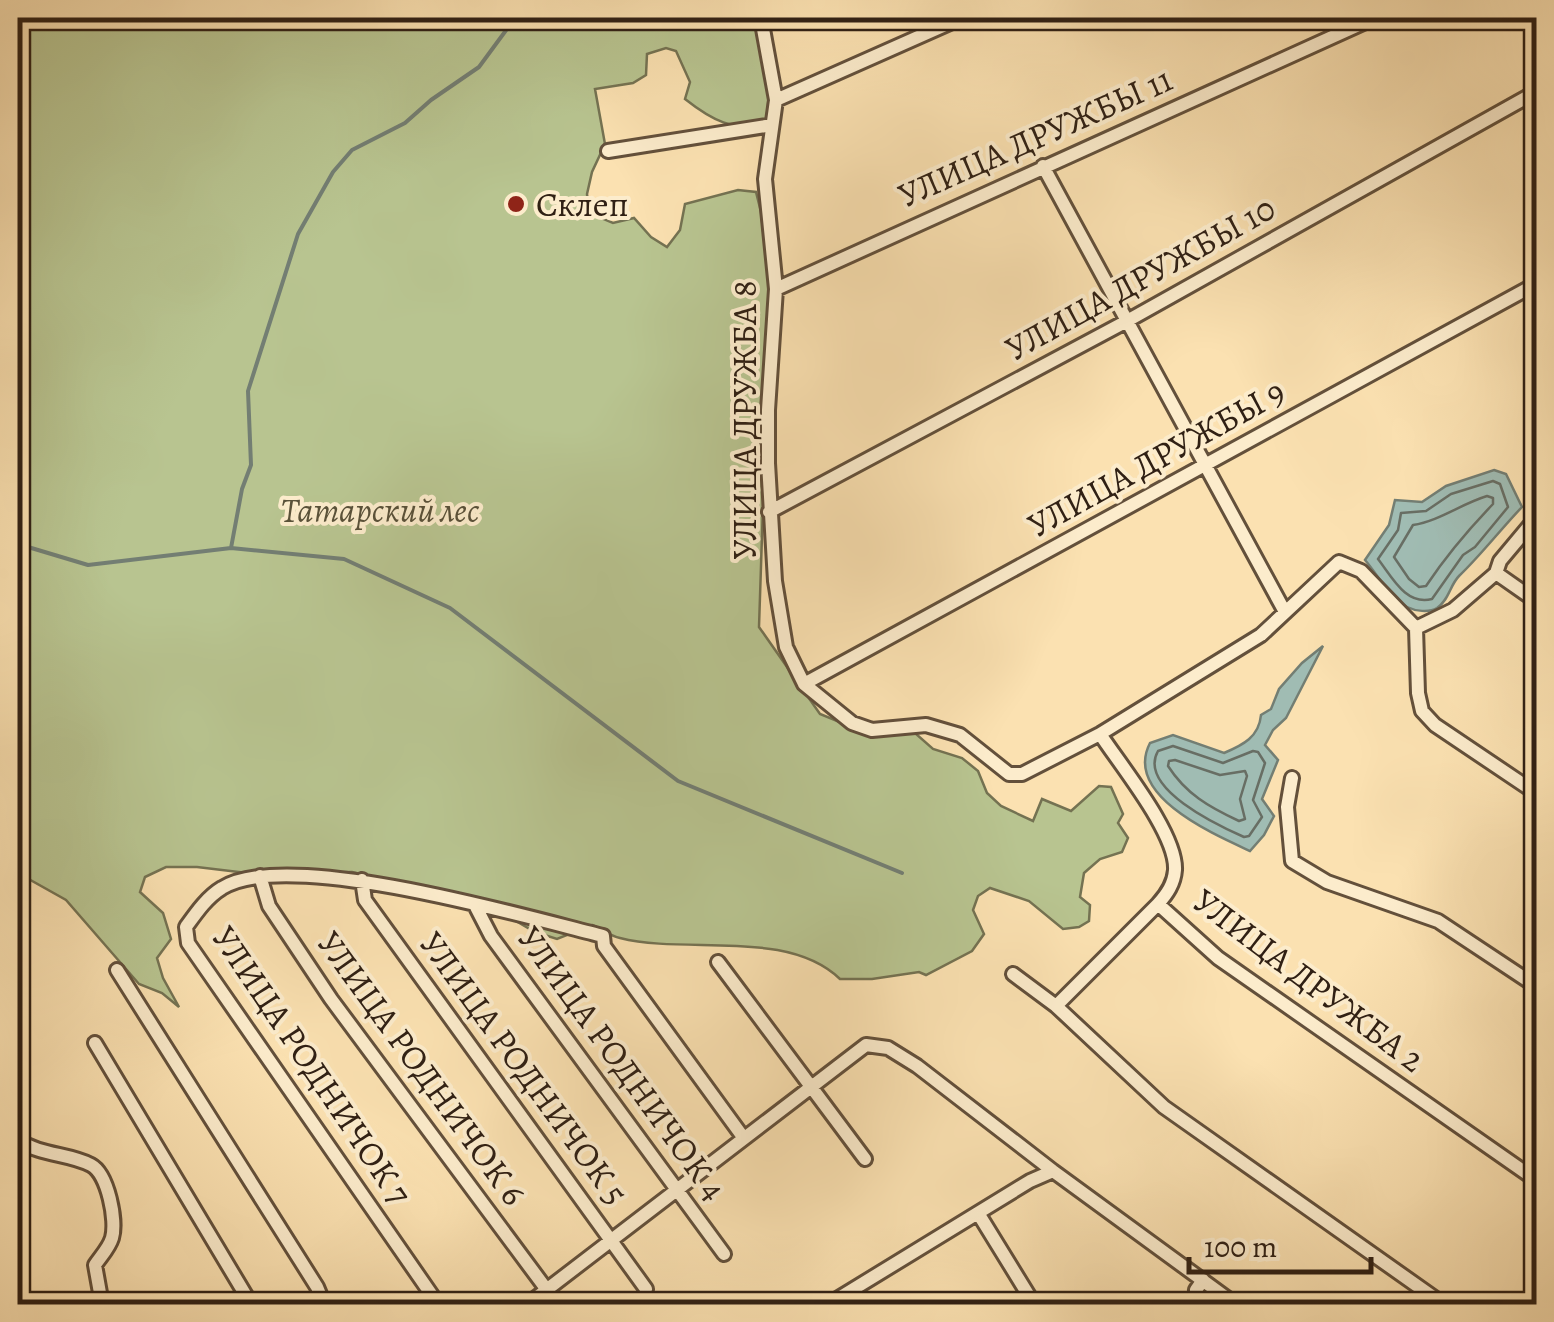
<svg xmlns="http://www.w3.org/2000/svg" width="1554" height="1322" viewBox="0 0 1554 1322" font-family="Alegreya,serif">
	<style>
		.green { fill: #b8c490; stroke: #747252; stroke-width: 2.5 }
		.water { fill: #a0bcb3; stroke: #737e73; stroke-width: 2.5 }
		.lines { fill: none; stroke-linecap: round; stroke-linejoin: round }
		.shore { stroke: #686e64; stroke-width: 2.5 }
		.stream { stroke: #737e73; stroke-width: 4 }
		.minor-casing { stroke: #63503b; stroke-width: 18 }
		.minor { stroke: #fceccc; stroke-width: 12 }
		.poi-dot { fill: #8f2418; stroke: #fceccc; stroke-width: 4 }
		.labels { text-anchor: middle; stroke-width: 8; stroke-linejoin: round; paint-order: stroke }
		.street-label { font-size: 35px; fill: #302014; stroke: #fceccc }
		.poi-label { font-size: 35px; fill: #302014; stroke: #fceccc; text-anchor: start }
		.park-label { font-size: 35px; font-style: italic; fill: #595139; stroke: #fceccc }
	</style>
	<rect width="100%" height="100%" fill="#fbe1b1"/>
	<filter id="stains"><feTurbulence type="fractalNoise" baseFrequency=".002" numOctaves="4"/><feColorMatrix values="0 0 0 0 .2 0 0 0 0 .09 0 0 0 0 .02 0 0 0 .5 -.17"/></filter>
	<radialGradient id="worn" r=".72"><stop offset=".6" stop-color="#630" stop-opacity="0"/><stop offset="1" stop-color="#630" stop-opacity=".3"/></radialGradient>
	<path class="green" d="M18,18H759L769,90L767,121C736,135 709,118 685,99L690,82L676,51L666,48L647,54L646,75L633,83L595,89L605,144L592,172L587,194L589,213L613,223L634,218L651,237L667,247L680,230L685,204L738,190L756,192L761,212L770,292L759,627L820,714L871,735L915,733L933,749L962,758L978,771L987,793L1001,806L1033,821L1042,799L1071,811L1099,786L1111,787L1123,814L1118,823L1128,838L1122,852L1100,859L1084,873L1080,897L1090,905L1089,921L1079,927L1063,929L1029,901L990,888L978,896L973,910L984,934L972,951L926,975L919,972L872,979H840C787,928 687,955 620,938C611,936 601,929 592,925L557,939L535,932L483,902L352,872L247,873L197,867H166L145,877L140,892L163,913L171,939L157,958L163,978L179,1007L162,993L139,984L66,900L18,873Z"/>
	<path class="water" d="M1494,470L1506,474L1522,507C1500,530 1481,555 1459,576C1450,585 1449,600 1437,608C1429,613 1415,611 1407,607C1389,597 1378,575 1365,560L1389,525L1395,500L1422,502L1446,486Z
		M1323,646L1286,718L1273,730L1265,745L1278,760L1262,799L1274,816L1264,835L1250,851C1213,834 1123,795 1150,743L1173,735L1224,753C1243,745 1259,737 1261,715L1271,709L1279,689L1302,663Z"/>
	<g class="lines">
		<path class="shore" d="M1493,481L1500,484L1508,507L1475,547L1463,555L1432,599C1406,606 1392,577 1378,559L1398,530L1401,513L1426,511L1451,494Z
			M1487,496L1493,498V504C1468,530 1446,556 1426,586L1419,587L1409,579L1394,557L1413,525C1439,521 1461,504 1487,496Z
			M1173,746L1223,763L1253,751L1258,752L1265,763L1253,800L1262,817L1249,836L1244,837C1219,826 1137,788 1158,751Z
			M1175,760L1220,775L1245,771L1247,776L1240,799L1245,819L1239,821C1209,807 1186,794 1168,766L1169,761Z"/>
		<path class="stream" d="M18,544L88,565L231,548L242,489L251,465L248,391L298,234L333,172L352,150L405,123L431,100L479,67L515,18
			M231,548L344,559L450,608L678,781L902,873"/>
		<defs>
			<path id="minor" d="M761,18L776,100L765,179L776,289L768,410V463L775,581L786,647L804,684L852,723L872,730L926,725L960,735L1009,774H1022L1100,734L1261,635L1339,562L1361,571L1416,628
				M776,100L961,18
				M608,151L772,125
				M1043,166L1285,612
				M776,289L1374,18
				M769,512L1127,321L1536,92
				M1496,573L1536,601
				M1416,628L1418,693L1422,711L1435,725L1536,793
				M1416,628L1453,610L1496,573L1500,561L1536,518
				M804,684L1536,284
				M1100,734C1121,766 1177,834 1175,870C1174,884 1167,894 1158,904L1218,958L1536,1180
				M1292,778L1287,807L1292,861L1327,882L1438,921L1536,986
				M260,876L269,906L331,999L547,1290
				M362,880L365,900L646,1289
				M475,905L491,936L724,1254
				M718,962L865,1159
				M117,970L317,1287L324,1304
				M1013,974L1056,1006L1164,1107L1443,1304
				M1056,1006L1158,904
				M95,1043L251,1304
				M18,1140C41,1156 68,1153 91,1165C108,1174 117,1221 112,1238C109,1248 101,1256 95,1265L102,1304
				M978,1213L1034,1304
				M1203,1280L1196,1290L1204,1304
				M438,1304L188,943L186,927C196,913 207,897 222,888C287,847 526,917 603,936L604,946L743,1137
				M528,1304L866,1045L888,1048L917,1066L1053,1171L1235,1304
				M829,1304L1030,1181L1053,1171"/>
		</defs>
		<use href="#minor" class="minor-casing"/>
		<use href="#minor" class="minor"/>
	</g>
	<circle class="poi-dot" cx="516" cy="204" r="10"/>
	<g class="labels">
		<g class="street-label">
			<text transform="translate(1035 137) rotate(-24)" y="12">УЛИЦА ДРУЖБЫ 11</text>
			<text transform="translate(1140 278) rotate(-29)" y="12">УЛИЦА ДРУЖБЫ 10</text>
			<text transform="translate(744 420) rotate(-90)" y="12">УЛИЦА ДРУЖБА 8</text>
			<text transform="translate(1156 458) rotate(-29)" y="12">УЛИЦА ДРУЖБЫ 9</text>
			<text transform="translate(1309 980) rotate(37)" y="12">УЛИЦА ДРУЖБА 2</text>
			<text transform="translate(622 1063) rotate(54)" y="12">УЛИЦА РОДНИЧОК 4</text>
			<text transform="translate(312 1065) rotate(56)" y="12">УЛИЦА РОДНИЧОК 7</text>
			<text transform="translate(422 1068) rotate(54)" y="12">УЛИЦА РОДНИЧОК 6</text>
			<text transform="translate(524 1068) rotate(54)" y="12">УЛИЦА РОДНИЧОК 5</text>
		</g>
		<g class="poi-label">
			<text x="536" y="216">Склеп</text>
		</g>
		<g class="park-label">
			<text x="380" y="522">Татарский лес</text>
		</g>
	</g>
	<rect width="1554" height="1322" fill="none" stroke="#fbe1b1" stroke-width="60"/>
	<rect x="20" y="20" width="1514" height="1282" fill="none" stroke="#302014" stroke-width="5"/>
	<rect x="30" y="30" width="1494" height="1262" fill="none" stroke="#302014" stroke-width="2.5"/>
	<path d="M1189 1257v15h182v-15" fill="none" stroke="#302014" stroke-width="5"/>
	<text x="1204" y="1257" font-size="30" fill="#302014" stroke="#fceccc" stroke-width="8" paint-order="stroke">100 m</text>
	<rect width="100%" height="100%" filter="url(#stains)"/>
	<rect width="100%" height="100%" fill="url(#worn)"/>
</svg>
